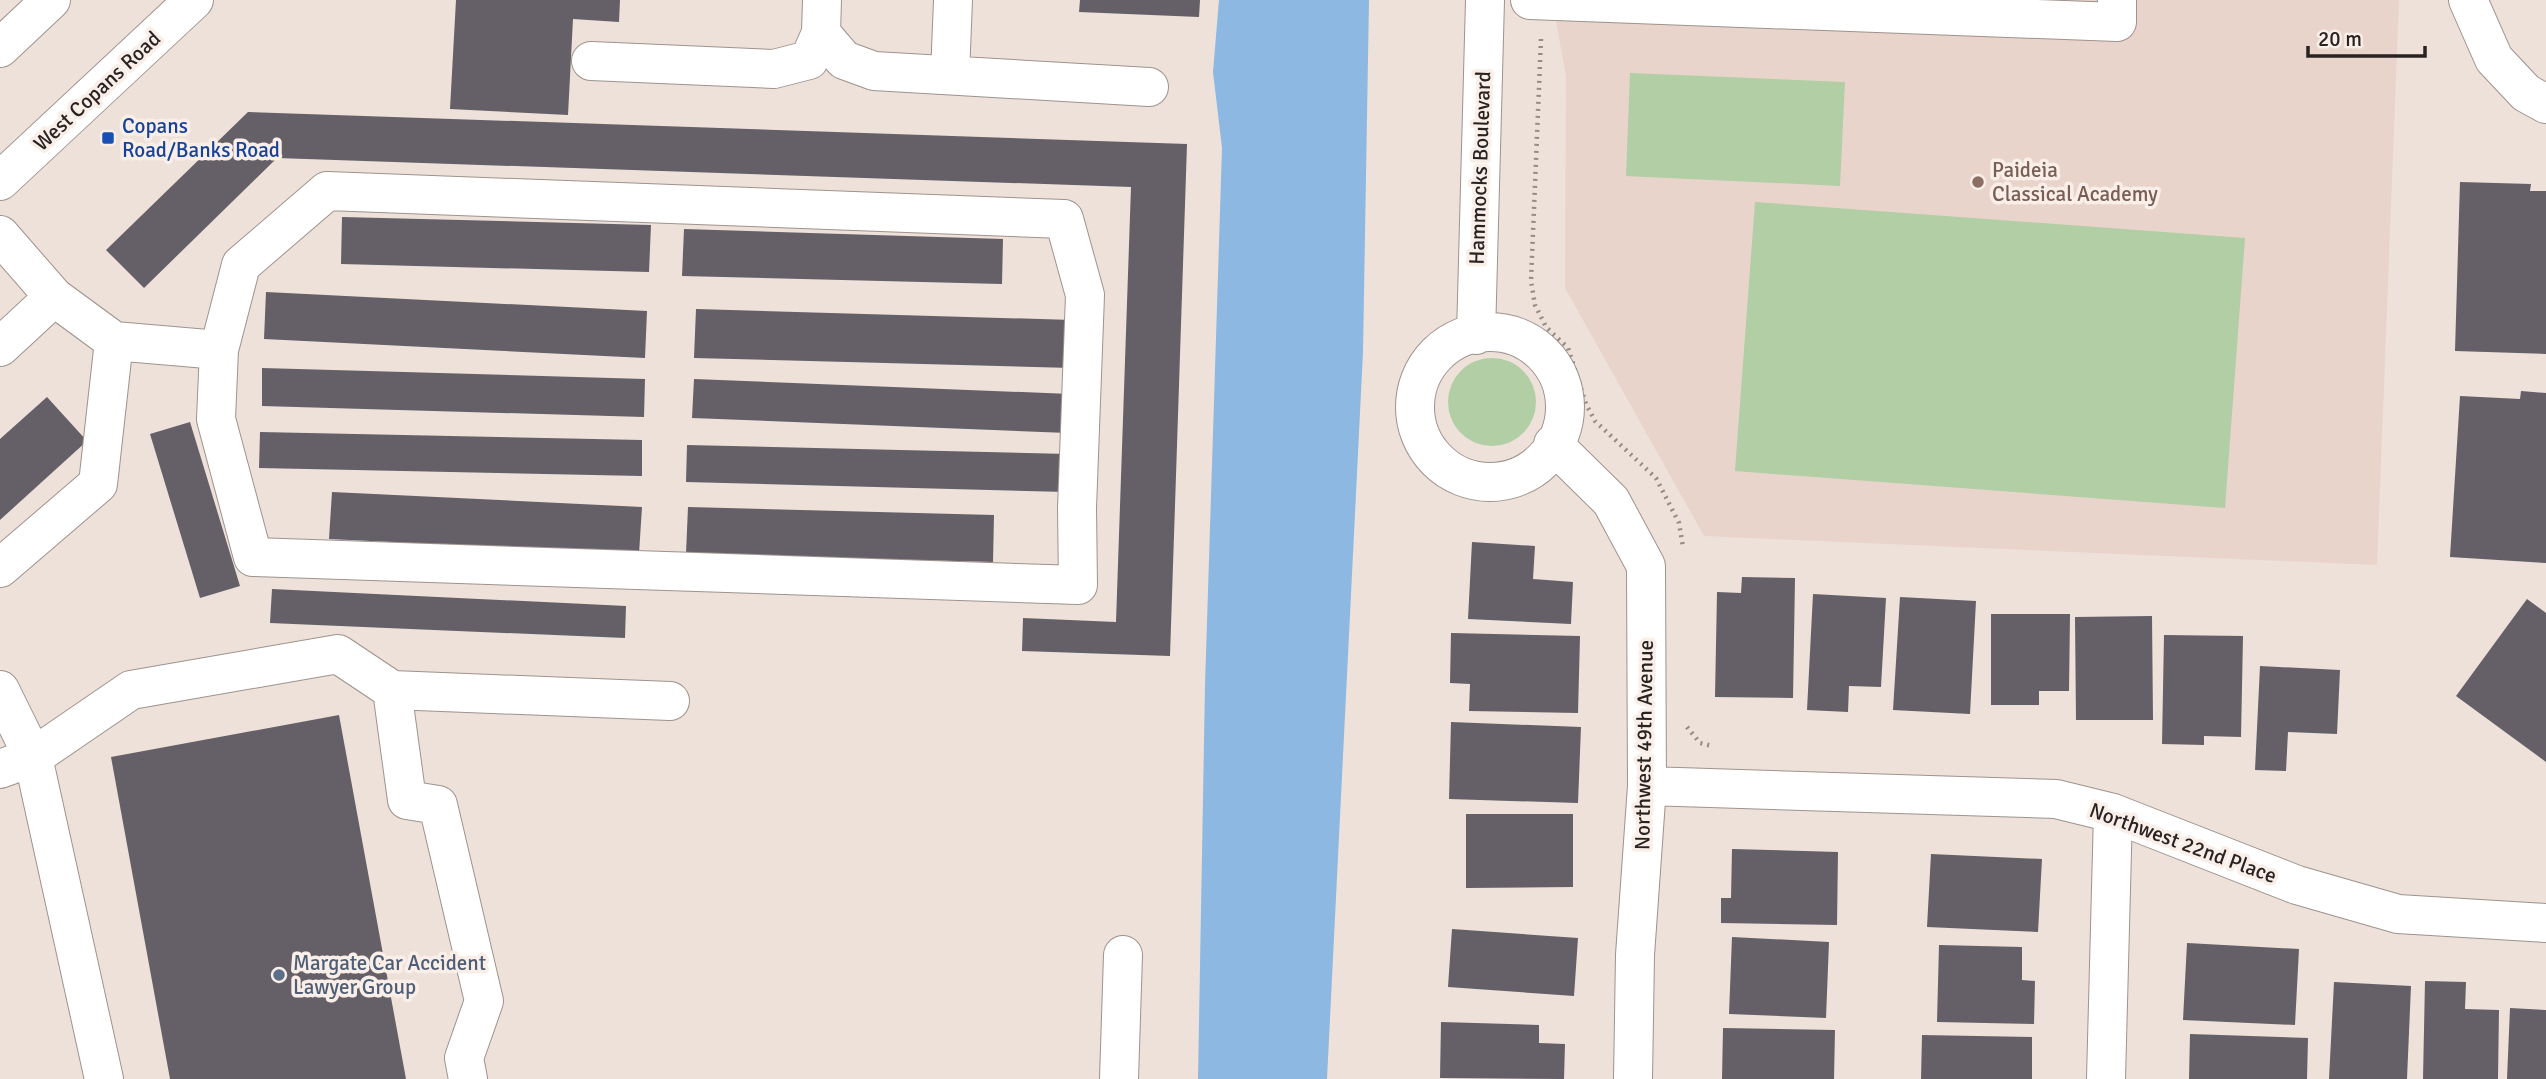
<svg xmlns="http://www.w3.org/2000/svg" width="2546" height="1079" viewBox="0 0 2546 1079" font-family="Signika,sans-serif">
	<style>
		.built { fill: #e8d4ca }
		.green { fill: #b1cea5 }
		.water { fill: #8cb8e2 }
		.building { fill: #655f67 }
		.lines { fill: none; stroke-linecap: round; stroke-linejoin: round }
		.minor-casing { stroke: #9e938d; stroke-width: 40 }
		.major-casing { stroke: #9e938d; stroke-width: 40 }
		.path { stroke: #958c87; stroke-width: 4.5; stroke-dasharray: 2 5; stroke-linecap: butt }
		.minor { stroke: #fff; stroke-width: 38 }
		.major { stroke: #fff; stroke-width: 38 }
		.transit-dot { fill: #1a4fb4; stroke: #faeee8; stroke-width: 2.5 }
		.education-dot { fill: #8d6e63; stroke: #faeee8; stroke-width: 2.5 }
		.service-dot { fill: #5c6f8a; stroke: #faeee8; stroke-width: 2.5 }
		.labels { text-anchor: middle; stroke-width: 7; stroke-linejoin: round; paint-order: stroke }
		.street-label { font-size: 21px; fill: #282321; stroke: #faeee8 }
		.transit-label { font-size: 21px; fill: #164399; stroke: #faeee8; text-anchor: start }
		.education-label { font-size: 21px; fill: #785e54; stroke: #faeee8; text-anchor: start }
		.service-label { font-size: 21px; fill: #4e5e75; stroke: #faeee8; text-anchor: start }
	</style>
	<rect width="100%" height="100%" fill="#ede1da"/>
	<path class="built" d="M1552,0H2399L2377,565L1704,536L1565,288L1566,76Z"/>
	<path class="green" d="M1630,73L1845,82L1840,186L1626,176Z
		M1755,202L2245,238L2225,508L1735,471Z
		M1448 402a44 44 0 1 1 88 0a44 44 0 1 1-88 0Z"/>
	<path class="water" d="M1219,0H1369L1363,352L1327,1079H1198L1205,686L1222,148L1213,72Z"/>
	<path class="building" d="M456,0H620L619,22L573,19L568,115L450,109Z
		M1080,0H1200L1199,17L1079,12Z
		M248,112L1187,144L1170,656L1022,651L1023,618L1116,622L1131,187L277,158L144,288L106,250Z
		M2460,182L2531,184L2530,191H2546V354L2455,351Z
		M342,217L651,225L649,272L341,264Z
		M684,229L1003,239L1002,284L682,276Z
		M266,292L647,311L645,358L264,339Z
		M696,309L1072,320L1071,368L694,358Z
		M262,368L645,379L644,417L262,406Z
		M694,379L1070,394L1068,433L692,418Z
		M2521,391L2546,393V563L2450,557L2460,396L2520,399Z
		M47,397L87,441L0,520V439Z
		M190,422L240,586L200,598L150,434Z
		M260,432L642,440V476L259,468Z
		M687,445L1068,454L1067,492L686,482Z
		M332,492L642,507L639,554L329,539Z
		M688,507L994,515L993,562L686,554Z
		M1472,542L1535,546L1533,579L1573,582L1571,624L1468,619Z
		M1742,577L1795,578L1793,698L1715,697L1717,592L1741,593Z
		M272,589L626,606L625,638L270,623Z
		M1813,594L1886,598L1881,687L1849,686L1848,712L1807,710Z
		M1900,597L1976,601L1970,714L1893,710Z
		M2527,599L2546,613V762L2456,696Z
		M1991,614H2070L2069,691H2039V705H1991Z
		M2152,616L2153,720H2076L2075,617Z
		M1451,633L1580,636L1578,713L1469,711L1470,684L1450,683Z
		M2164,635L2243,636L2241,737L2204,736V745L2162,744Z
		M2260,666L2340,670L2337,734L2288,732L2286,771L2255,770Z
		M339,715L406,1079H170L111,757Z
		M1451,722L1581,727L1578,803L1449,799Z
		M1466,814H1573V887L1466,888Z
		M1732,849L1838,852L1837,925L1721,923V898H1731Z
		M1931,854L2042,859L2038,932L1927,927Z
		M1452,929L1578,938L1574,996L1448,987Z
		M1732,937L1829,942L1826,1018L1729,1014Z
		M2187,943L2299,949L2295,1025L2183,1020Z
		M1939,945L2022,947V980L2035,981L2034,1024L1937,1022Z
		M2425,981L2466,982L2465,1009L2499,1010L2498,1079H2423Z
		M2334,982L2411,986L2407,1079H2329Z
		M2510,1008L2546,1010V1079H2507Z
		M1441,1022L1539,1025V1043L1565,1044L1564,1079L1440,1078Z
		M1723,1028L1835,1030L1834,1079H1722Z
		M2190,1034L2308,1038L2307,1079H2189Z
		M1922,1035L2032,1037V1079H1921Z"/>
	<g class="lines">
		<defs>
			<path id="minor" d="M1530,0L2117,22V0
				M2468,0L2494,59L2526,93L2546,104
				M821,33L844,60L874,71L1149,87
				M591,61L774,69L809,60L821,33L822,0
				M950,75L953,0
				M0,235L54,297L0,347
				M54,297L114,341L219,350L241,265L327,191L1064,219L1085,295L1077,508L1078,585L253,557L216,419L219,350
				M1415 407a75 75 0 1 1 150 0a75 75 0 1 1-150 0Z
				M1476,335L1485,0
				M1553,444L1611,501L1646,566L1647,786L1635,955L1633,1079
				M0,568L98,484L114,341
				M0,690L33,757L104,1079
				M0,769L33,757L131,690L338,654L392,690
				M1647,786L2056,799L2113,813L2297,885L2398,914L2546,923
				M468,1079L464,1058L484,1001L438,805L407,800L392,690L670,701
				M1119,1079L1123,955
				M2106,1079L2113,813"/>
			<path id="major" d="M0,48L51,0
				M0,181L194,0"/>
		</defs>
		<use href="#minor" class="minor-casing"/>
		<use href="#major" class="major-casing"/>
		<path class="path" d="M1541,39L1531,281L1535,305L1546,327L1568,348L1586,404L1595,421L1656,478L1679,523L1683,547
			M1687,727L1700,743L1712,746"/>
		<use href="#minor" class="minor"/>
		<use href="#major" class="major"/>
	</g>
	<rect class="transit-dot" x="101" y="131" width="14" height="14" rx="3.5"/>
	<circle class="education-dot" cx="1978" cy="182" r="7"/>
	<circle class="service-dot" cx="279" cy="975" r="7"/>
	<g class="labels">
		<g class="street-label">
			<text transform="translate(97 91) rotate(-43)" y="7">West Copans Road</text>
			<text transform="translate(1480 168) rotate(-88)" y="7">Hammocks Boulevard</text>
			<text transform="translate(1644 745) rotate(-89)" y="7">Northwest 49th Avenue</text>
			<text transform="translate(2183 843) rotate(20)" y="7">Northwest 22nd Place</text>
		</g>
		<g class="transit-label">
			<text x="122" y="133">Copans<tspan x="122" dy="24">Road/Banks Road</tspan></text>
		</g>
		<g class="education-label">
			<text x="1992" y="177">Paideia<tspan x="1992" dy="24">Classical Academy</tspan></text>
		</g>
		<g class="service-label">
			<text x="293" y="970">Margate Car Accident<tspan x="293" dy="24">Lawyer Group</tspan></text>
		</g>
	</g>
	<path d="M2308 46v10h117v-10" fill="none" stroke="#282321" stroke-width="3.5"/>
	<text x="2318" y="46" font-size="21" fill="#282321" stroke="#faeee8" stroke-width="5" paint-order="stroke">20 m</text>
</svg>
